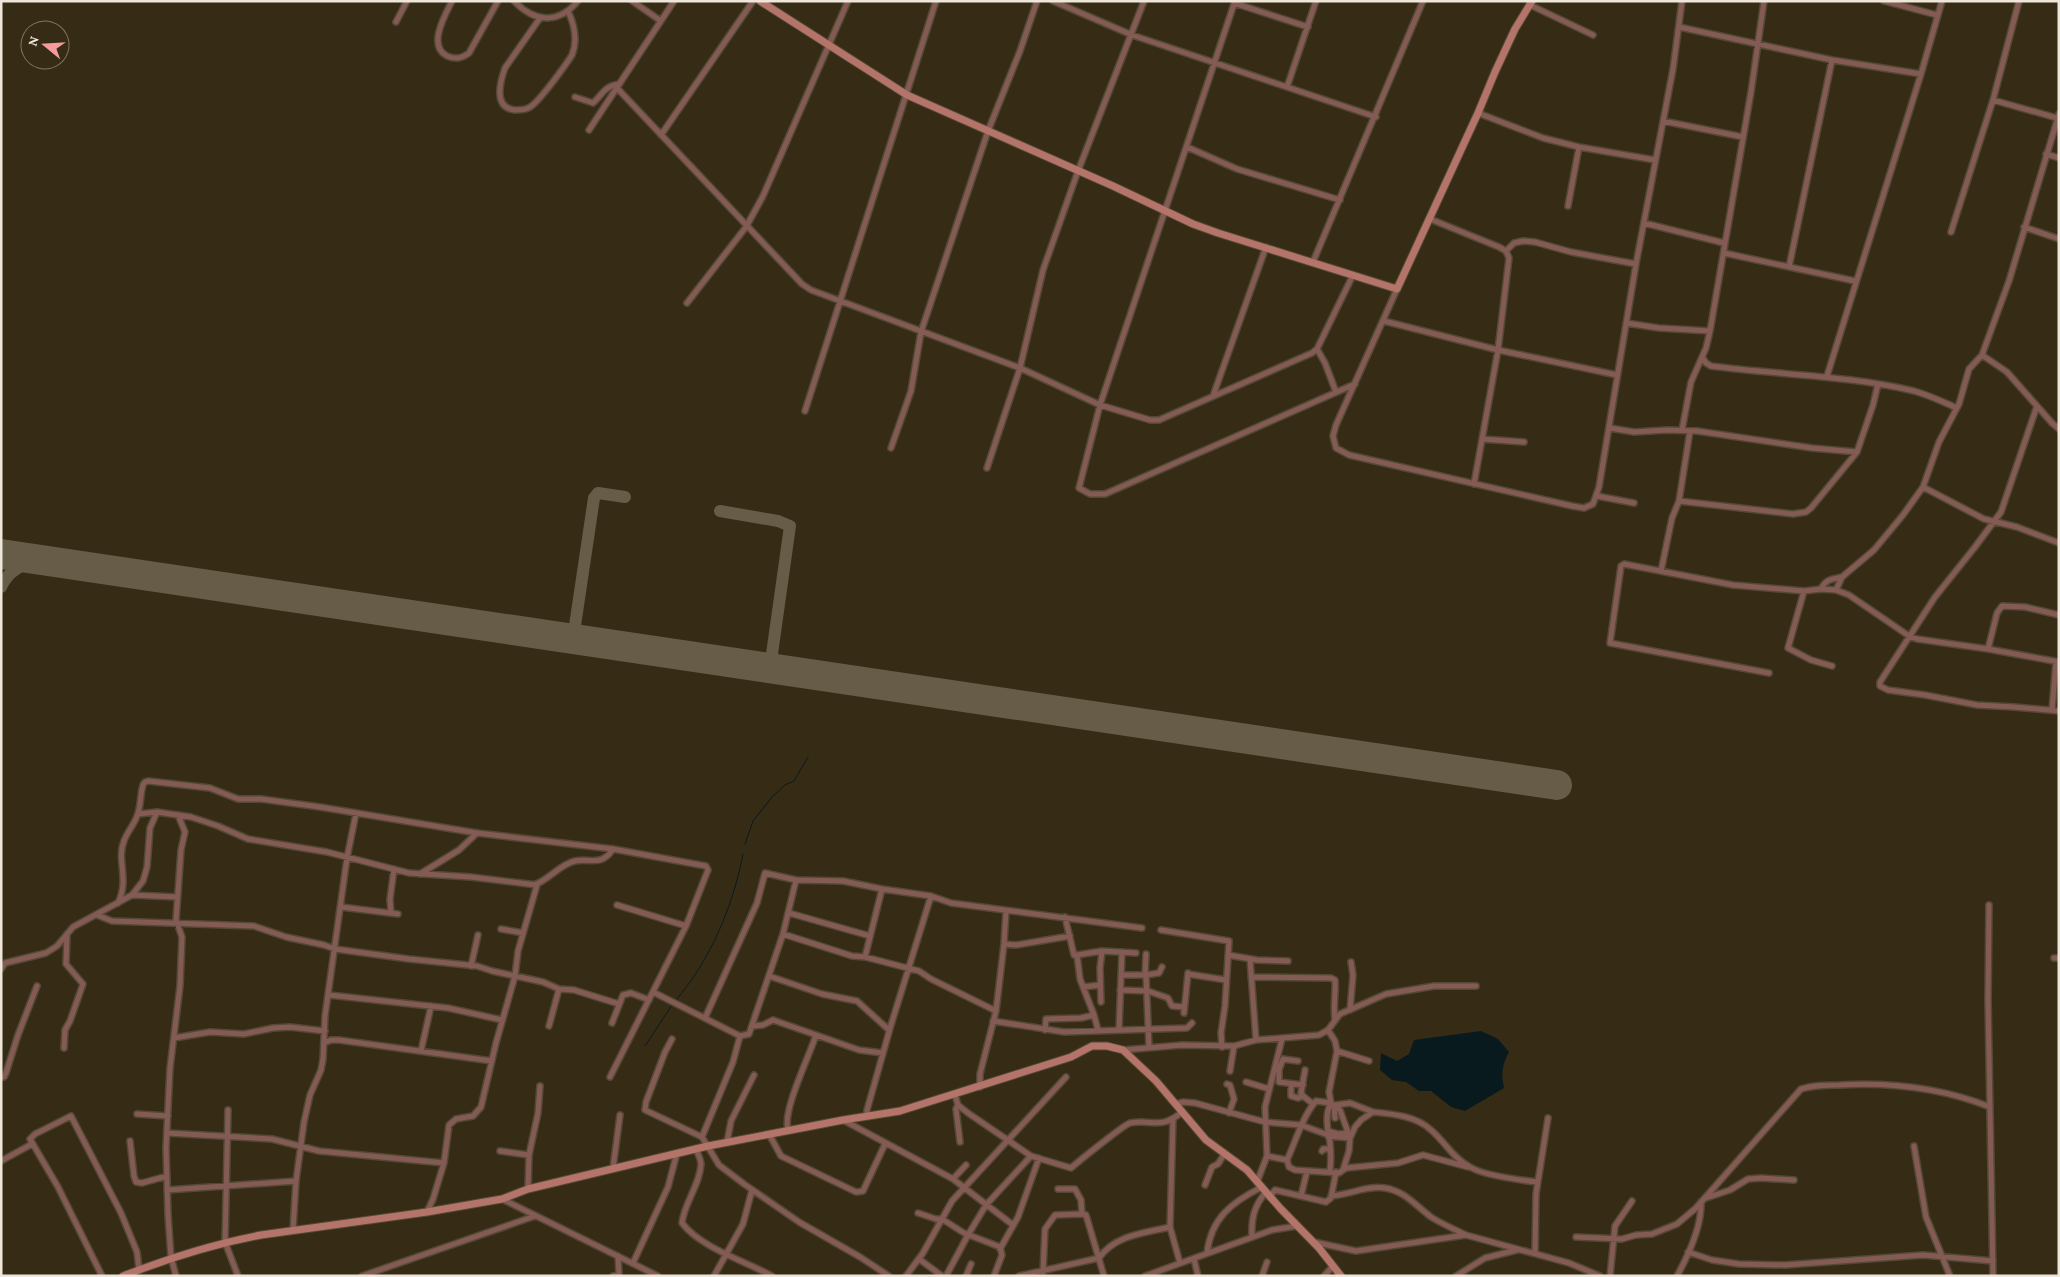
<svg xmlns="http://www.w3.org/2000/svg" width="2060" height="1277" viewBox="0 0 2060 1277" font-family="'Crimson Pro',serif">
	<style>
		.water { fill: #091a1e }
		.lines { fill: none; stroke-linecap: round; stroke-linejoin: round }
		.stream { stroke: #091a1e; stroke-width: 1 }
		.taxiway { stroke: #665c48; stroke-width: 12 }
		.runway { stroke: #665c48; stroke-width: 30 }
		.street-casing { stroke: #534934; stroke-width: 8 }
		.secondary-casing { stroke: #534934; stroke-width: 9 }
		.street { stroke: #845b54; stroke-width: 5 }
		.secondary { stroke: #b47469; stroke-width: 7 }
	</style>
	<rect width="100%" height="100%" fill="#362b15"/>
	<path class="water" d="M1481,1031L1498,1039L1509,1052C1502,1065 1501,1073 1504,1088L1465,1111L1451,1107L1431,1091H1419L1406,1082L1392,1080L1380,1070L1381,1053L1397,1061L1409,1054L1414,1040Z"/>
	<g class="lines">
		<path class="stream" d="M745,844L753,821L772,797L785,785L794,781L808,757
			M676,1000C711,959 733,906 743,854
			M645,1046L672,1005"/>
		<path class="taxiway" d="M720,511L778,521L790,526L770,668
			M1,587C9,569 25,562 44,560
			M573,639L594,498L598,493L625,497"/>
		<path class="runway" d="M1,554L1557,785"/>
		<defs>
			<path id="street" d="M452,1C445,15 427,46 447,56C456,60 462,58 469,53L498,1
				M514,1C534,22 558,25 578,1
				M632,1L661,21
				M1053,1L1132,35L1376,117
				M1235,1L1100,405L1079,488L1090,494H1105L1355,384
				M1884,1L1937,15
				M1234,3L1308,27
				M1530,5L1593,35
				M540,18L505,68C500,82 493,108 515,110C520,110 526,110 530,107C539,102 565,66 572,55C578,40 575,26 568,11
				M396,22L407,1
				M1679,27L1832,60L1921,74
				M1287,87L1316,1
				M617,88L802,284L811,290L1020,368L1100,405L1150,420H1159L1312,353L1317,349L1353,275
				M575,97L593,103C604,93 603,87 619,84
				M1993,100L2057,118
				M1478,113L1543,138L1579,147L1655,160
				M2059,114L2009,281L1986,344L1982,355L1969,369L1959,404L1939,442L1923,487L1984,519L2017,527L2059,543
				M1663,121L1743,137
				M589,130L674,1
				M661,135L753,1
				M1187,147L1237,169L1340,200
				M2046,154L2059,158
				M1568,206L1579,147
				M1430,219L1499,247L1506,251L1509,258L1498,350L1474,484
				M1644,223L1724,243
				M2024,227L2059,239
				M1951,232L1993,100L2019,1
				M1506,251L1514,243L1523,241L1535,242L1571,252L1636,264
				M1724,253L1855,281
				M1313,262L1423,1
				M1789,267L1832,60
				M1397,289L1336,425L1333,436L1336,448L1349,455L1572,506L1584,508L1593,504L1599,487L1636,264L1673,69L1682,1
				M687,303L746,227L763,196L848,1
				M1384,321L1498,350L1617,375
				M1626,323L1659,328L1710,331
				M1317,349L1325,363L1336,392
				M1982,355L2007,372L2052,423L2059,429
				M1702,357L1706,363L1711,366C1778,375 1847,375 1914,391C1929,395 1943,402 1957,408
				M1827,376L1921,74L1942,1
				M1213,396L1266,247
				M2037,406L2001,512L1975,547L1935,597L1880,682V686L1888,690L1925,695L1977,705L2014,707L2059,711
				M805,411L936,1
				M1610,428L1634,432L1667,430L1697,431L1812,448L1857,452L1873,405L1878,384
				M1682,430L1691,382L1706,348L1710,331L1751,92L1764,1
				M1482,439L1524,442
				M891,448L911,391L921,332L988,131L1020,51L1037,1
				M987,468L1020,368L1043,270L1078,171L1144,1
				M1597,496L1634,503
				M1679,501L1793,514L1806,512L1811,508L1857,452
				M1661,571L1672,518L1679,501L1690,431
				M1821,589C1826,579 1832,579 1842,577
				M1836,590L1842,577L1874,550L1903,515L1923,487
				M1804,591L1788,648L1811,660L1832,666
				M1988,649L1997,613L2002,606L2025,607L2059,615
				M1769,673L1610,643L1621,566L1624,564L1733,585L1804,591L1821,589L1836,590L1849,595L1909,636L1917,639L1988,649L2059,662
				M2052,710L2056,662
				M138,814L157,812L191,817L218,826L248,839L327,852L409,873L471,877L537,885L518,951L515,976L496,1043L481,1107L473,1116L456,1119L449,1125L444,1163L433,1199L427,1212
				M420,874L459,850L477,833
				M534,885C549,880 560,864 575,861C591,858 601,867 613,849
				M132,895L177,897
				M118,903C130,878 116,861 124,841C127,832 134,825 137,816C141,807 140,795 143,785L145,782L148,781L210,788L238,799H261L320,807L477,833L613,849L706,866L708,870L686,926L610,1077
				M617,905L686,926
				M1989,905L1988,1000L1993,1276
				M341,907L398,914
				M391,913L390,899L394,869
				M789,913L870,936
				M97,915L112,921L254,926L286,937L324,945L335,949L409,959L477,966L492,971L543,982L559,989L574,990L619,1004
				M1065,917L1074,955H1077L1080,979L1094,1015L1098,1030
				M501,929L523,933
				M1161,930L1229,941L1225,1006L1221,1033L1222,1047
				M783,934L852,956L865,957L919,971L931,979L996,1011L980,1074V1087
				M1004,944L1016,945L1070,936
				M1077,955L1102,951
				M1228,955L1257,960L1288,961
				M865,957L882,889
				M2054,958H2059
				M1250,959L1256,1040
				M471,966L478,935
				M1,969L5,963L46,953L57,946L73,927L132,895L143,881L147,867L150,828L157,812
				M1188,974L1226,980
				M1121,975H1146L1159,973L1162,967
				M1145,975L1146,954
				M1146,975L1149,1047
				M769,976L822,994L857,1001L889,1030
				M1251,977L1331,978L1335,980C1336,993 1333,1006 1335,1020
				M1083,987L1100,985
				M1120,990L1148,991L1168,998L1172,1006L1184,1007
				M653,992L740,1036L749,1034L783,934L796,880
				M329,995L448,1008L502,1020
				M1101,1002L1100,968L1102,951L1136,953
				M1350,1010L1353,975L1351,962
				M996,1011L1004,944L1006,911
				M1184,1013L1188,973
				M705,1018L757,903L765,873L796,880L843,881L882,889L931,896L951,903L1142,928
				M993,1021L1064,1032L1187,1028L1192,1023
				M612,1023L623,995L631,993L649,1000
				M549,1026L559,989
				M753,1026L763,1025L773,1020L816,1035C809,1057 782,1111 788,1130
				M1119,1029L1122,952
				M1045,1030L1046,1019L1081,1018L1094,1015
				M816,1035L859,1050L883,1053
				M174,1038L210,1032L244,1034L273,1028L290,1027L325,1031
				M672,1039L665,1052L646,1102L645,1110L702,1137L719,1165L744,1184L799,1222L860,1257L889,1276
				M324,1043L331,1040H339L492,1061
				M64,1048L65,1030L70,1021L83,984L66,964L67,934
				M1123,1050L1182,1045L1234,1046L1256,1040L1319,1035L1328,1030L1340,1014L1386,994L1434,986H1476
				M421,1051L431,1006
				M1337,1051L1369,1061
				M1298,1061L1283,1059L1279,1070V1082L1303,1085
				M1305,1070L1301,1093L1303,1096L1313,1104
				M1230,1071L1234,1046
				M1,1077H4L6,1073L18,1035L37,986
				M1246,1082L1269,1089
				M1227,1084L1230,1085L1234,1099L1229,1113
				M1291,1084V1096L1298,1098L1303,1096
				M955,1095L958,1105L968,1113L1031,1156L1071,1168C1079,1161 1125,1124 1130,1123C1153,1119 1161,1130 1182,1112
				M1176,1104L1183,1102L1195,1103L1265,1122L1301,1125L1328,1135
				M958,1105L956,1109L960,1142
				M1334,1105L1335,1118
				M1336,1105L1350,1103L1373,1112
				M228,1110L225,1242L238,1276
				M137,1114L168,1116
				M867,1116V1110L891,1025L931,896
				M843,1120L953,1179L1013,1225
				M1173,1120L1170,1227L1180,1263
				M1328,1131L1338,1134L1349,1133
				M167,1133L272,1139L319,1151L444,1163
				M769,1134L781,1156L856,1192L863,1191L885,1144
				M1328,1136L1350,1138L1340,1110L1331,1103L1329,1092L1337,1051L1335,1041L1328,1030
				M702,1137L733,1062L740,1036
				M130,1141L134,1176L136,1182L142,1183L167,1176
				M727,1142L731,1121L754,1075
				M1914,1146L1926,1217L1950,1276
				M696,1149C698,1154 701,1160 701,1164C700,1185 684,1203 682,1223C701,1248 745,1261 772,1276
				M500,1151L529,1155
				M1322,1151L1323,1149H1330
				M1267,1156L1287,1160C1296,1141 1302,1117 1316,1101L1331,1103C1324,1115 1328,1131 1330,1143C1331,1152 1331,1162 1330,1171
				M1287,1160L1289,1167L1295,1170L1339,1173L1346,1168L1398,1163L1423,1155L1468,1167
				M1,1161L32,1144
				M613,1168L620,1115
				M1343,1170L1349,1151L1350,1138L1355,1127L1361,1120L1373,1112C1393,1114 1416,1116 1431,1130C1445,1142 1453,1158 1470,1167C1484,1176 1520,1180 1537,1182
				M953,1179L966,1165
				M1257,1182L1267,1156L1265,1107L1282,1039
				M1205,1185L1212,1167L1218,1164L1225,1153
				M528,1189L529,1155L538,1113L540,1086
				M1058,1189H1075L1081,1200L1082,1214
				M167,1190L296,1181
				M1301,1196L1307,1171
				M1331,1196C1348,1195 1368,1185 1385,1188C1405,1191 1416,1206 1431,1217C1442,1224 1454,1229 1466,1235
				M1269,1197L1275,1190L1326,1202L1331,1198L1336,1172
				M1706,1198L1730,1190L1748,1179L1761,1178L1794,1180
				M502,1199L658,1276
				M918,1213L936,1219H942L964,1233L1000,1247L1002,1255L994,1276
				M293,1230L296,1181L304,1122L310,1095L321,1070L323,1059L325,1016L347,858L356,813
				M1252,1237C1251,1219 1254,1206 1266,1192
				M1576,1237L1622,1239L1636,1235L1652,1234L1677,1224L1696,1208L1801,1089C1814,1085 1826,1085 1839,1085C1891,1082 1942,1088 1990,1107
				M1314,1242L1356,1251L1466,1235L1569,1263L1600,1276
				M1000,1249L1018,1217L1039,1158
				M1688,1252L1712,1260L1739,1264L1785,1265L1923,1255L1993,1261
				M1207,1253C1211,1218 1232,1202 1262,1187
				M1535,1253L1536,1194L1548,1118
				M919,1259L942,1276
				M1194,1259L1198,1276
				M633,1263L668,1187L677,1153
				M1043,1272L1045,1229L1055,1215L1082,1214L1086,1215L1104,1276
				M102,1276L58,1187L30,1139L35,1134L71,1116L121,1213L137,1252L139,1270
				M176,1276L171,1257L168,1215L166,1148L170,1068L180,986L182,937L176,920L181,850L185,832L178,815
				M362,1276L535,1216
				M613,1276L619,1274L618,1256
				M714,1276L743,1224L752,1190
				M906,1276L923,1253L952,1201L1066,1077
				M946,1276L968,1235L986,1205L1031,1156
				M966,1276L971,1264
				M1019,1276L1099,1258C1115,1235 1144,1233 1170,1227
				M1145,1276L1272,1230L1297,1226
				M1262,1276L1267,1262
				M1324,1276L1333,1266
				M1456,1276L1485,1258L1517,1250
				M1610,1276L1615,1226L1632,1201
				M1677,1276C1689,1254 1702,1226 1701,1202"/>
			<path id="secondary" d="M760,1L907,95L1113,186L1193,224L1218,233L1397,289L1478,113L1495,72L1515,29L1532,1
				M123,1276C169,1258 213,1244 261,1235L427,1212L502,1199L528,1189L708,1146L843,1120L900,1111L1071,1057L1092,1046H1107L1123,1050L1156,1081L1206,1140L1247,1170L1280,1208L1319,1248L1341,1276"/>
		</defs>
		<use href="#street" class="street-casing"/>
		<use href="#secondary" class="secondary-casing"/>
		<use href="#street" class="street"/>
		<use href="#secondary" class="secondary"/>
	</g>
	<rect width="2060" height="1277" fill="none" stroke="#eee7d9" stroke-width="5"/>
	<g transform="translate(45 45) rotate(288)"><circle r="24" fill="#362b15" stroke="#807663"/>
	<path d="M0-4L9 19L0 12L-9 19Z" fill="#f59b9c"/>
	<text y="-8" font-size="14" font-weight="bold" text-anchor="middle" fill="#eee7d9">N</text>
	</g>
</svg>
